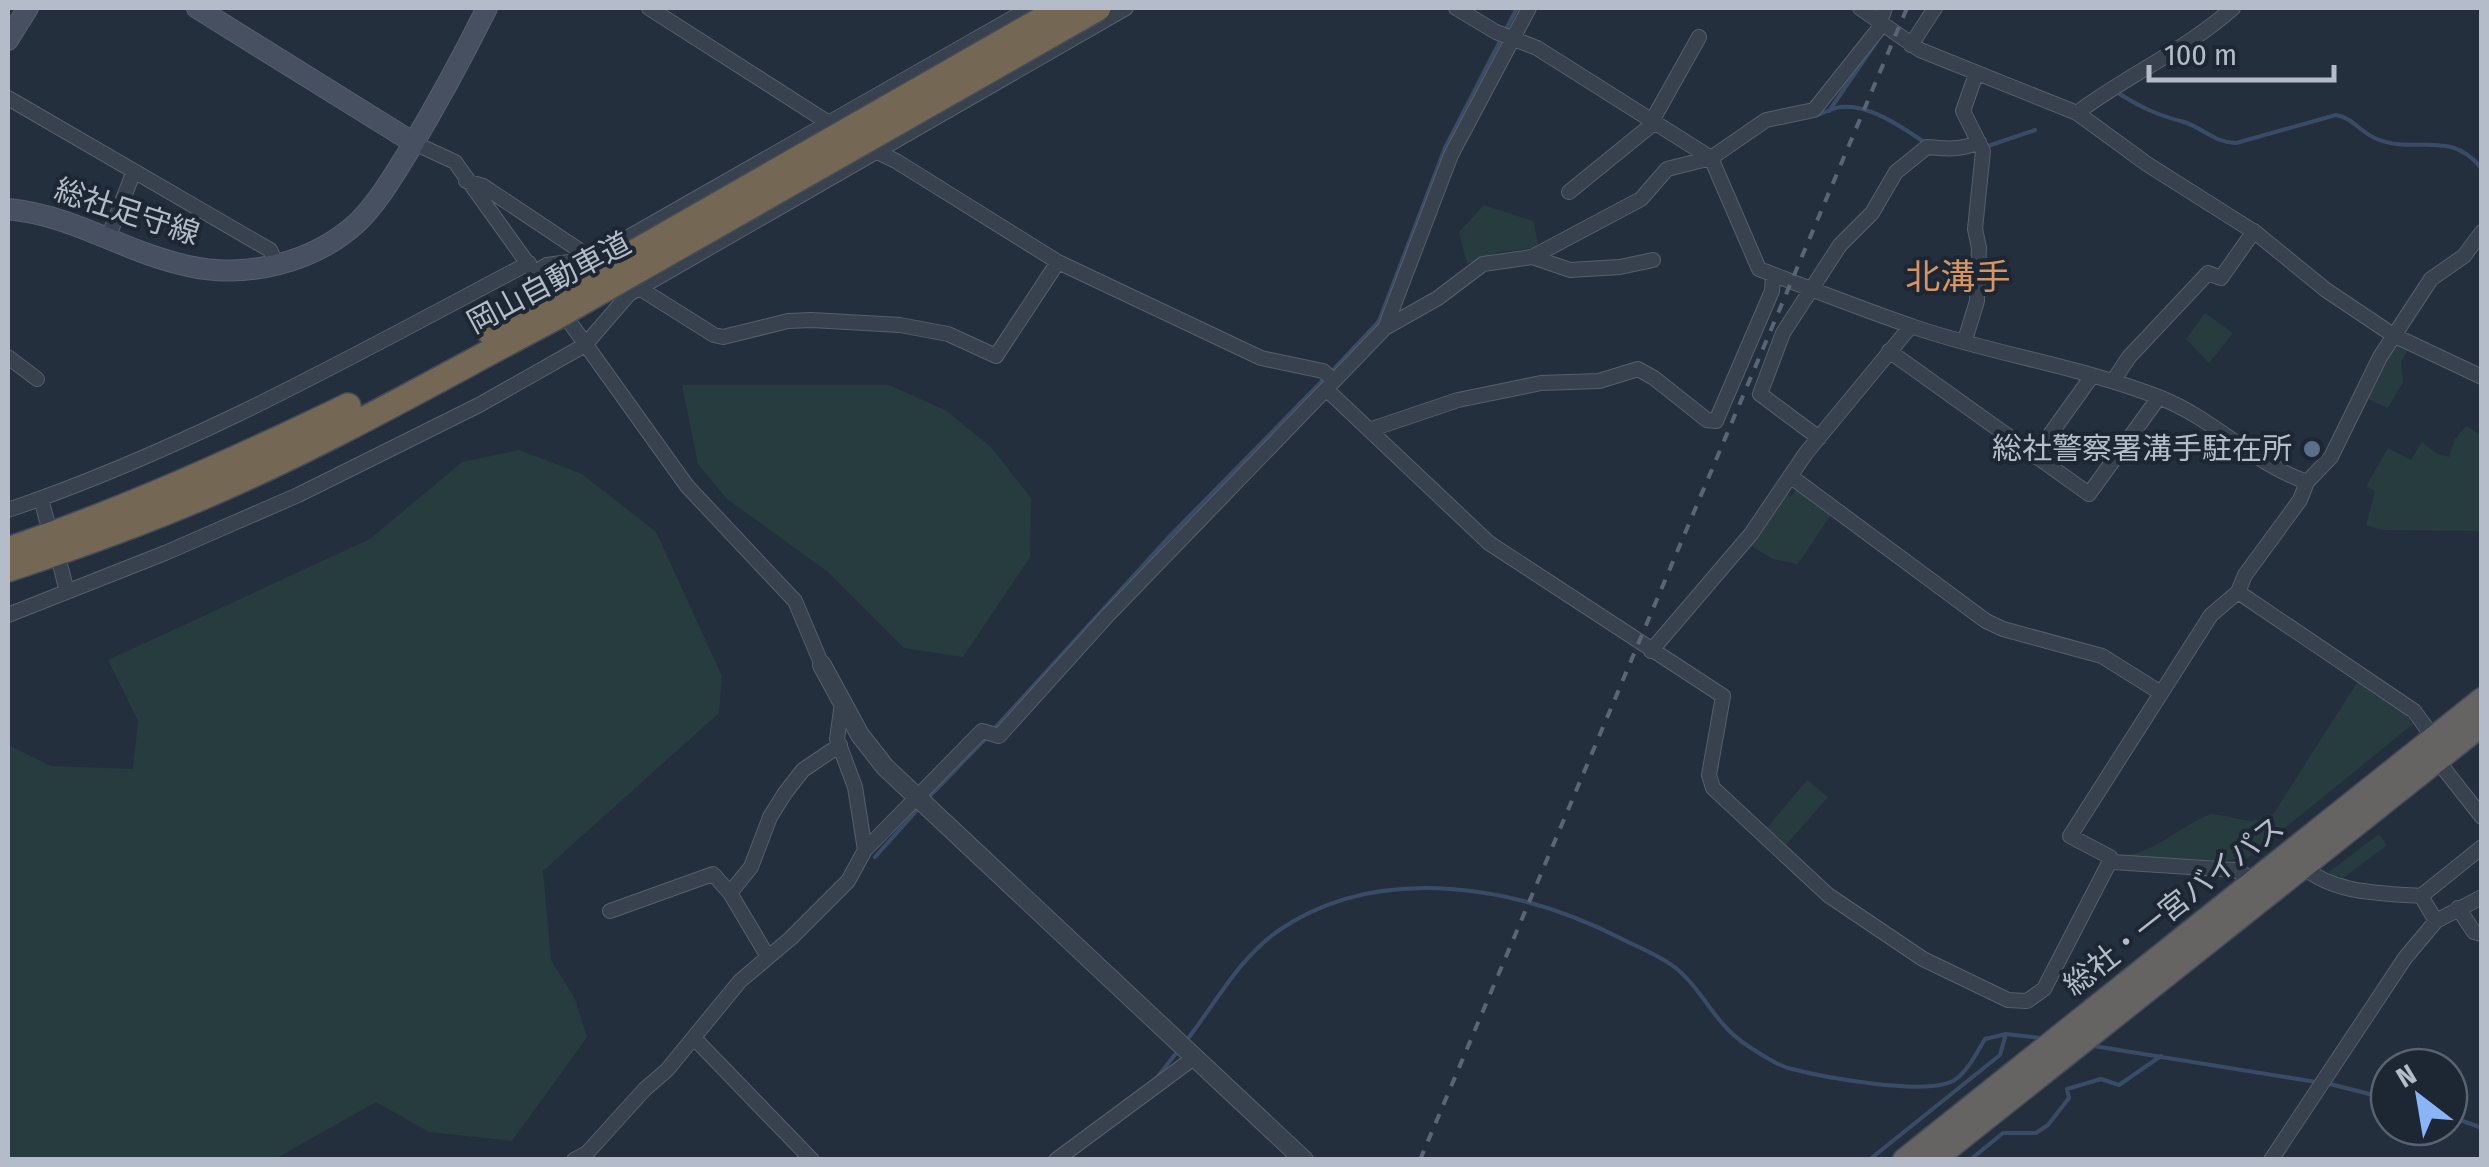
<svg xmlns="http://www.w3.org/2000/svg" width="2489" height="1167" viewBox="0 0 2489 1167" font-family="'Fira Sans Condensed','Noto Sans JP',sans-serif">
	<style>
		.green { fill: #263c3f }
		.lines { fill: none; stroke-linecap: round; stroke-linejoin: round }
		.stream { stroke: #394c67; stroke-width: 4 }
		.minor-casing { stroke: #565f6c; stroke-width: 16 }
		.tertiary-casing { stroke: #565f6c; stroke-width: 20 }
		.secondary-casing { stroke: #565f6c; stroke-width: 22 }
		.trunk-casing { stroke: #434c59; stroke-width: 25 }
		.motorway-casing { stroke: #434c59; stroke-width: 28 }
		.minor { stroke: #38414e; stroke-width: 14 }
		.tertiary { stroke: #38414e; stroke-width: 18 }
		.secondary { stroke: #465061; stroke-width: 20 }
		.trunk { stroke: #656462; stroke-width: 22 }
		.motorway { stroke: #746855; stroke-width: 25 }
		.rail { stroke: #5a6575; stroke-width: 4; stroke-dasharray: 10 10; stroke-linecap: butt }
		.motorway-bridge-casing { stroke: #434c59; stroke-width: 28; stroke-linecap: butt }
		.motorway-bridge { stroke: #746855; stroke-width: 25 }
		.service-dot { fill: #5c6f8a; stroke: #1d2633; stroke-width: 4 }
		.labels { text-anchor: middle; stroke-width: 8; stroke-linejoin: round; paint-order: stroke }
		.street-label { font-size: 30px; fill: #b4bcc9; stroke: #1d2633 }
		.poi-label { font-size: 30px; fill: #b4bcc9; stroke: #1d2633; text-anchor: end }
		.quarter-label { font-size: 35px; fill: #d59563; stroke: #1d2633 }
	</style>
	<rect width="100%" height="100%" fill="#242f3e"/>
	<path class="green" d="M1484,205L1533,221L1539,247L1499,252L1467,264L1459,232Z
		M2205,313L2233,333L2209,363L2186,339Z
		M2394,341L2409,348L2401,362L2403,382L2388,408L2365,398Z
		M682,385H889L945,410L991,447L1031,498L1030,557L963,657L904,648L828,572L727,499L698,464Z
		M2466,426L2481,435V531L2382,530L2366,525L2375,491L2367,487L2368,483L2388,448L2411,460L2422,442L2436,453L2449,457L2455,439Z
		M519,450L582,474L656,532L722,676L719,713L543,871L551,960L575,999L587,1037L512,1141L429,1132L376,1102L275,1159H8V745L51,766L133,769L138,721L108,660L370,539L462,462Z
		M1798,487L1833,512L1798,564L1773,559L1749,545L1785,493L1791,497Z
		M2358,681L2404,713L2413,724L2248,858L2205,863L2121,856C2158,852 2179,826 2211,814C2234,816 2255,828 2274,813Z
		M1807,780L1828,797L1786,845L1767,828Z
		M2379,834L2387,845L2342,879L2339,876L2334,879L2329,872Z"/>
	<g class="lines">
		<path class="stream" d="M2118,93C2142,108 2157,115 2184,122C2203,128 2215,143 2236,143L2336,115C2353,118 2361,133 2377,139C2416,155 2450,128 2482,169
			M1829,111L1877,41
			M1814,116C1822,114 1828,110 1836,108C1865,101 1902,127 1924,142
			M1985,147L2035,130
			M1331,372L1379,321L1445,148L1517,8
			M994,729L1168,538L1324,379
			M929,797L988,736
			M875,857L919,808
			M1186,1041C1216,1003 1238,959 1278,931C1380,861 1520,886 1624,940C1642,949 1661,956 1677,969C1704,991 1713,1023 1748,1046C1760,1054 1775,1064 1788,1068C1822,1077 1923,1096 1953,1081C1967,1073 1977,1052 1985,1039L2006,1034L2040,1038
			M2094,1046L2316,1082
			M1155,1080L1177,1052
			M2326,1083L2389,1099
			M2449,1116L2482,1128
			M1869,1160L2000,1055L2006,1034
			M1970,1160L2003,1133H2036L2048,1125L2069,1098L2067,1089L2101,1079L2119,1085L2161,1056"/>
		<defs>
			<path id="minor" d="M649,8L846,134
				M1456,8L1496,32L1537,48L1711,158L1759,269C1811,289 1864,310 1917,328C1997,355 2083,367 2161,398C2214,419 2254,464 2307,482
				M1860,8L1920,50L2077,113L2147,164L2256,233L2326,290L2393,335L2482,377
				M1911,45L1935,8
				M8,98L270,250L277,265
				M2077,113C2127,75 2186,50 2233,8
				M1652,121L1699,37
				M414,143L455,162L687,486L795,601L822,665
				M873,150L896,161L1058,262L1261,358L1323,371L1334,381
				M466,181L483,186L609,270
				M1569,192L1654,123
				M108,238L134,171
				M1532,257L1641,199L1667,169L1711,158L1766,120L1814,110L1877,31L1885,8
				M535,272L547,265L590,259L1030,8
				M636,286L714,335L723,337L788,321L811,320L900,325L948,334L996,356L1058,262
				M1385,328L1438,298L1483,264L1532,257L1570,270L1620,267L1653,260
				M1965,340L1977,301L1979,248L1975,229L1983,151L1963,111L1976,74
				M1889,351L2089,494L2159,397
				M8,357L37,379
				M2113,381L2129,357L2208,273L2221,278L2254,231
				M1326,389L1489,543L1723,696L1709,775L1713,788L1828,895L1923,959L2008,1000L2027,1001L2044,989L2108,865L2113,862
				M1369,430L1458,400L1541,383L1599,381L1638,369L1654,378L1707,420L1716,421L1772,291L1773,275
				M1819,438L1760,394L1783,333L1840,245L1872,213L1896,172L1927,147C1946,149 1962,150 1979,142
				M2034,457L2092,376
				M1790,476L1986,621L2003,629L2102,656L2161,693
				M41,499L47,521
				M8,510C191,448 358,353 529,263
				M61,568L67,592
				M2238,592L2414,711L2433,737L2437,760L2482,817
				M8,615L165,553L298,495L479,405L585,345L629,294L1126,8
				M1651,651L1751,534L1806,453L1911,326
				M842,703L837,739L855,787L865,850
				M2302,866C2334,894 2380,893 2421,896L2436,921
				M2255,880L2235,870L2113,862L2110,857L2070,836L2211,615L2238,592L2245,575L2300,500L2307,482L2331,457L2380,357L2431,279L2464,256L2482,232
				M730,893L768,957
				M2421,896L2482,847
				M2458,908L2474,932L2482,934
				M610,911L713,874L730,893L751,867L770,817L785,793L803,770L840,745
				M694,1038L812,1160
				M574,1160L587,1153L645,1089L667,1070L740,981L791,938L848,881L865,850L982,731L999,736L1109,614L1385,328L1451,155L1529,8
				M1056,1160L1195,1057
				M2271,1160L2405,958L2436,921L2482,897"/>
			<path id="tertiary" d="M822,665L860,735L885,767L1304,1160"/>
			<path id="secondary" d="M197,8L414,143
				M8,40L28,8
				M8,209C77,216 123,252 188,266C246,279 314,263 358,222C378,202 392,178 407,154C436,106 462,58 487,8"/>
			<path id="trunk" d="M1904,1160L2482,699
				M1934,1160L2482,725"/>
			<path id="motorway" d="M490,332L546,303
				M8,550C125,510 236,460 348,406
				M8,569C75,547 142,523 207,495C326,444 440,378 554,318"/>
		</defs>
		<use href="#minor" class="minor-casing"/>
		<use href="#tertiary" class="tertiary-casing"/>
		<use href="#secondary" class="secondary-casing"/>
		<use href="#trunk" class="trunk-casing"/>
		<use href="#motorway" class="motorway-casing"/>
		<use href="#minor" class="minor"/>
		<use href="#tertiary" class="tertiary"/>
		<use href="#secondary" class="secondary"/>
		<use href="#trunk" class="trunk"/>
		<use href="#motorway" class="motorway"/>
		<path class="rail" d="M1420,1160L1907,8"/>
		<defs>
			<path id="motorway-bridge" d="M546,303L1062,8
				M554,318L1098,8"/>
		</defs>
		<use href="#motorway-bridge" class="motorway-bridge-casing"/>
		<use href="#motorway-bridge" class="motorway-bridge"/>
	</g>
	<circle class="service-dot" cx="2312" cy="449" r="10"/>
	<g class="labels">
		<g class="street-label">
			<text transform="translate(127 212) rotate(18)" y="10">総社足守線</text>
			<text transform="translate(549 283) rotate(-28)" y="10">岡山自動車道</text>
			<text transform="translate(2174 906) rotate(-38)" y="10">総社・一宮バイパス</text>
		</g>
		<g class="poi-label">
			<text x="2292" y="459">総社警察署溝手駐在所</text>
		</g>
		<g class="quarter-label">
			<text x="1958" y="289">北溝手</text>
		</g>
	</g>
	<rect width="2489" height="1167" fill="none" stroke="#b4bcc9" stroke-width="20"/>
	<g transform="translate(2419 1097) rotate(329)"><circle r="48" fill="#1d2633" stroke="#59626f" stroke-width="2.5"/>
	<path d="M0-8L18 38L0 25L-18 38Z" fill="#8ab4f8"/>
	<text y="-15" font-size="28" font-weight="bold" text-anchor="middle" fill="#b4bcc9">N</text>
	</g>
	<path d="M2149 65v15h185v-15" fill="none" stroke="#b4bcc9" stroke-width="5"/>
	<text x="2164" y="65" font-size="30" fill="#b4bcc9" stroke="#1d2633" stroke-width="8" paint-order="stroke">100 m</text>
</svg>
